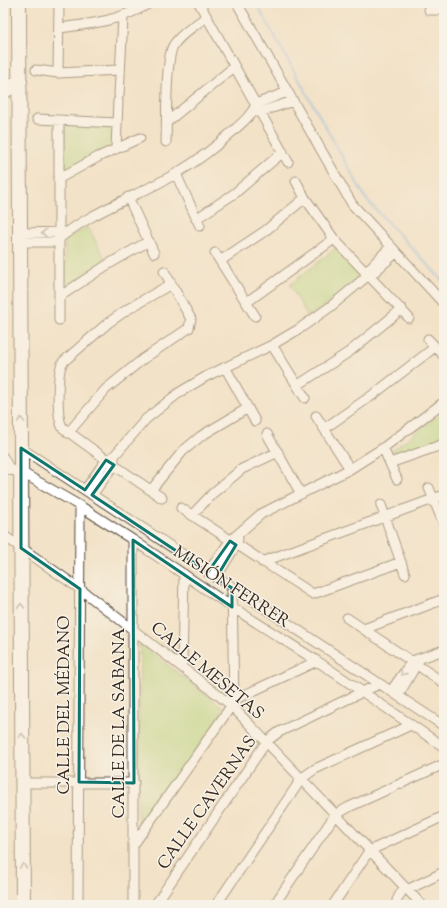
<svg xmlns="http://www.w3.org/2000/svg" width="447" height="908" viewBox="0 0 447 908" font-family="'Sorts Mill Goudy',serif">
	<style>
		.green { fill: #b4d881; stroke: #788150 }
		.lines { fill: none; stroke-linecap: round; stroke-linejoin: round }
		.stream { stroke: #71ace2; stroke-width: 2 }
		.minor-casing { stroke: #564637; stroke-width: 11 }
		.primary-casing { stroke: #564637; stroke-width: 16 }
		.minor { stroke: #fff; stroke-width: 9 }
		.primary { stroke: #fff; stroke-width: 14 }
		.oneway { stroke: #a79f9a }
		.marked { fill: none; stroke: #0f766e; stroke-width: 3; stroke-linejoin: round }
		.labels { text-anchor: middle; stroke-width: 3; stroke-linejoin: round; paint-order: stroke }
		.street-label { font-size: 17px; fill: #3b2a1e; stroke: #f7f3e8 }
	</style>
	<rect width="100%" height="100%" fill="#f7f3e8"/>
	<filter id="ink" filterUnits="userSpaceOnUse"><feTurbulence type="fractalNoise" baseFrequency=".025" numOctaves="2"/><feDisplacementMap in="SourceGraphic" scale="8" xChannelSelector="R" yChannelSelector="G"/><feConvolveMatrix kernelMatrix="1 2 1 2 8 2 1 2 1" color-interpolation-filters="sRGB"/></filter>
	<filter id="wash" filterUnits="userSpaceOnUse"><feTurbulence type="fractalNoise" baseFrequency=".012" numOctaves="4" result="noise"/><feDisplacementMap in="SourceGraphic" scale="16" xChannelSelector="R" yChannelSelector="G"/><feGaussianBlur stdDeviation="0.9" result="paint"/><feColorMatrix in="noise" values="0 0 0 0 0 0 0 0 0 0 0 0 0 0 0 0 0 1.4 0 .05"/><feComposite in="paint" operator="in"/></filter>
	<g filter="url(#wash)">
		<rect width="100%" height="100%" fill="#f2e2c7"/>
		<path class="green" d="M65,125L115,126V145L65,171Z
			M88,227L107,262L68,285L65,280V240Z
			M336,248L363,274L335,299L308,317L290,285Z
			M444,411V439L395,455L393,450Z
			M140,644L225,709L138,835Z"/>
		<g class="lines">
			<path class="stream" d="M256,3L366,199L444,282"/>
		</g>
	</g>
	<g filter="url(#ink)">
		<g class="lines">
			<defs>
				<path id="minor" d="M199,3L288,162
					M237,3L352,204L444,304
					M429,10H444
					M59,28C93,24 119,21 150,3
					M36,70L58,73L120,70
					M58,73L59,3
					M119,95L123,17
					M254,112H260L293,101
					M37,119L117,123
					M167,122L234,67
					M166,142C167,122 165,61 173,46C180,34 196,25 206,17
					M116,149L118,101
					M176,174L200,226
					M58,179L98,157L140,138
					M296,181L305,198L334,239L409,318
					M128,197L154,253
					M196,219L235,193L283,152
					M20,233L65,232
					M21,242H55C91,211 136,197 177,173C197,161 216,147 233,131C242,123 252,115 256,104L287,92
					M215,253L255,316
					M220,261L265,231L305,198
					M365,276L366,272L390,247
					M59,297L107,265L149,241
					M247,302L334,239
					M59,320V120
					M428,339L444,356
					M272,345L305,398
					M225,367L255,421
					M298,385L349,352L402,309
					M316,416L350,469
					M325,428L374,394L435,347
					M68,433L106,389L143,359L189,328L191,319L164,271
					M267,434L301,494
					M21,448L444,726
					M383,448L397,479
					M3,457L10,470L21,472L80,506L133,540L232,607L317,661L444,747
					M390,463L444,444
					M429,488L444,525
					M85,490L106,460L114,456L146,419L180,392L207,376L272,345L299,329L330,307L365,278L370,276L396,253
					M151,490L183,451L201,436L248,408
					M92,495L114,465V459
					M162,498L114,465L63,428C56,419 57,371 63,362L108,323L128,309L171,284
					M381,505L405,574
					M181,508L313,594L401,562
					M192,515L213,493L242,469L278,452
					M3,535L80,589L231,705L422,905
					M262,562L444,495
					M208,572L230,541L261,514L350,469L383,448L444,402
					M216,578L236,545L238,539
					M232,588L234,702
					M347,618L444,683
					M364,629L444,599
					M182,666L184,574
					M391,691L412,661L444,650
					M398,696L419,660
					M22,783H134
					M134,844L234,702L238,698L317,661
					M407,890L444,872
					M78,905L80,506
					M133,905V540
					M155,905L267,741L279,732L379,684
					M216,905L302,778L315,769L411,725
					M274,905L335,815L349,807L444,764
					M333,905L369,851L444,816
					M397,905V900L404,887"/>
				<path id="primary" d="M19,3L23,905
					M3,92L20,81"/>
			</defs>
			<use href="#minor" class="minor-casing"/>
			<use href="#primary" class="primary-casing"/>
			<use href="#minor" class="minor"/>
			<use href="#primary" class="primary"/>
		</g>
		<defs><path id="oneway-chevron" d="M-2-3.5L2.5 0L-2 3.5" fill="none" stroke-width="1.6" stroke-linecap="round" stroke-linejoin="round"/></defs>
		<g class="oneway">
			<use href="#oneway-chevron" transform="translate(44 233) rotate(180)"/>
			<use href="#oneway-chevron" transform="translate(21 420) rotate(-90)"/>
			<use href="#oneway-chevron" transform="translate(21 606) rotate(-90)"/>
			<use href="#oneway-chevron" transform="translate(403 673) rotate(125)"/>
			<use href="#oneway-chevron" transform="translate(22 736) rotate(-90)"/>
			<use href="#oneway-chevron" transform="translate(23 866) rotate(-91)"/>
		</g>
	</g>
	<path d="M0 0H447V908H0ZM21,448L85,490L106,460L114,465L92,495L208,572L230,541L236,545L216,578L232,588V607L133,540L134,783L79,782L80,589L21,548Z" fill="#f2e2c7" fill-opacity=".55" fill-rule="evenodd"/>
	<path class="marked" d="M21,448L85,490L106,460L114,465L92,495L208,572L230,541L236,545L216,578L232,588V607L133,540L134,783L79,782L80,589L21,548Z"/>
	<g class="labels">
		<g class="street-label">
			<text transform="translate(232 586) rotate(33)" y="6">MISIÓN FERRER</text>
			<text transform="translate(208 670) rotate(40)" y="6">CALLE MESETAS</text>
			<text transform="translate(63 705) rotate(-90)" y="6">CALLE DEL MÉDANO</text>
			<text transform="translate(118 723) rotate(-90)" y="6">CALLE DE LA SABANA</text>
			<text transform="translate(206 802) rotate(-55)" y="6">CALLE CAVERNAS</text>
		</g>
	</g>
	<rect width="447" height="908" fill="none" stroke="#f7f3e8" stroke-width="16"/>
</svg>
